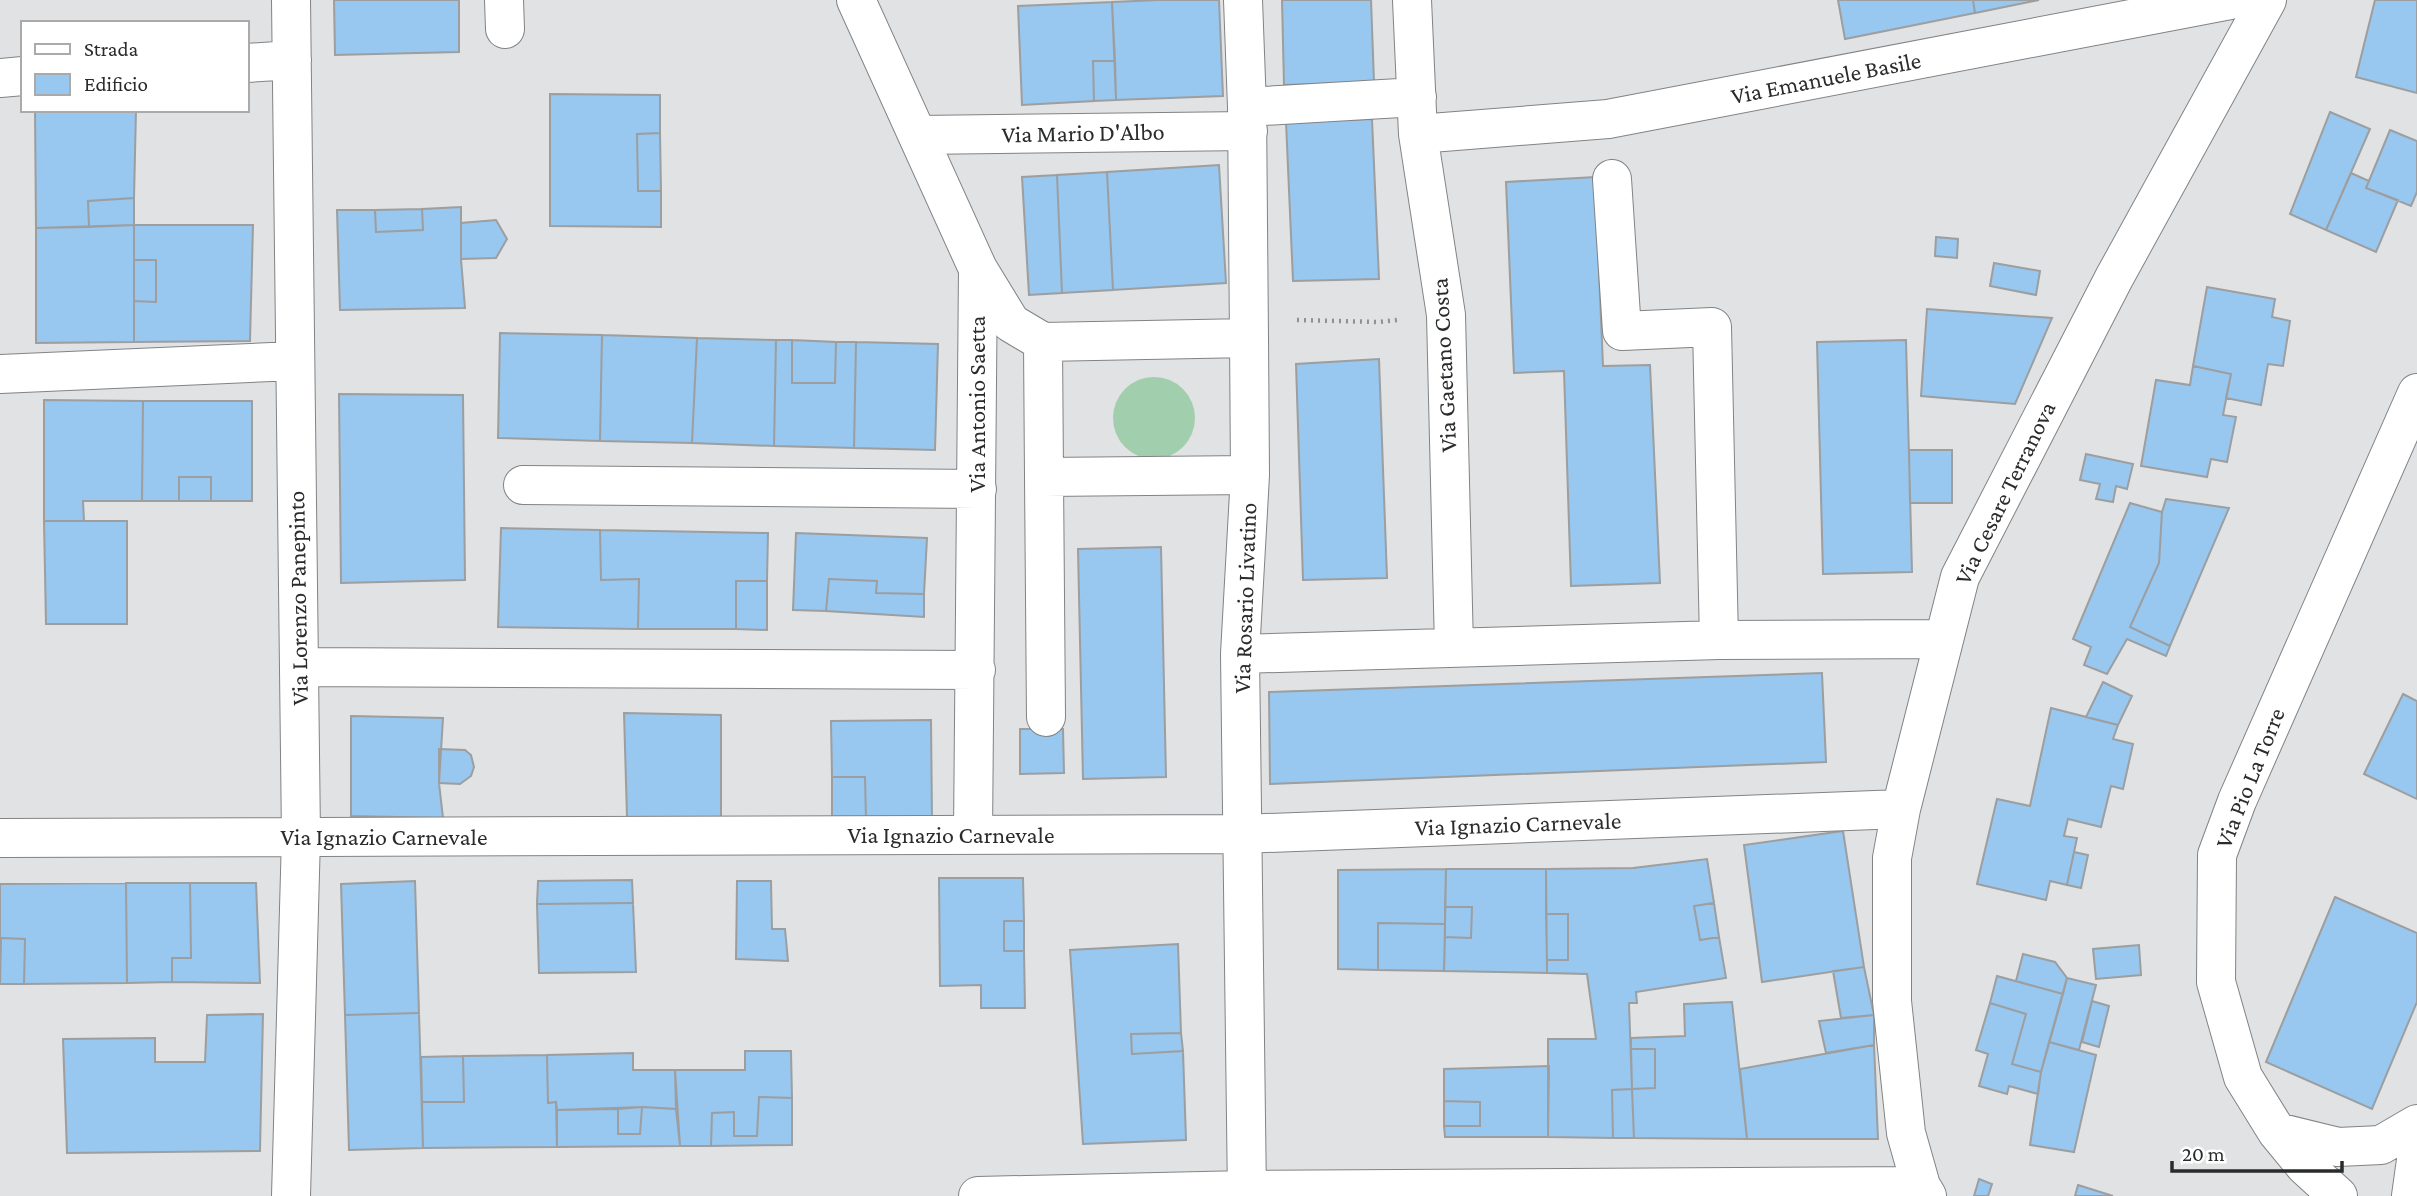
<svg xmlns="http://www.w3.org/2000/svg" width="2417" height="1196" viewBox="0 0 2417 1196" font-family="'Crimson Pro',serif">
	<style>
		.green { fill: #a1cfad }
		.building { fill: #98c7ef; stroke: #9c9e9f; stroke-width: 2 }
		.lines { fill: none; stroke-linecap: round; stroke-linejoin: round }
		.minor-casing { stroke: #818385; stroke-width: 40 }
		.path { stroke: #8e9091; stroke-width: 4.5; stroke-dasharray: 2 5; stroke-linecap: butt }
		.minor { stroke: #fff; stroke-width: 38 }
		.labels { text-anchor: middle; stroke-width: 5; stroke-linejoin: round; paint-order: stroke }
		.street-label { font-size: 24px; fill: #2a2b2b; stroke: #fff }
	</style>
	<rect width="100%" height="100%" fill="#e0e2e4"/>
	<path class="green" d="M1113 418a41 41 0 1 1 82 0a41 41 0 1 1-82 0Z"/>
	<path class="building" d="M334,0H459V52L335,55Z
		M1158,0H1219L1223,96L1116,100L1112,2Z
		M1282,0H1371L1374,82L1284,85Z
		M1838,0H1973L1975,13L1845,39Z
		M1973,0H2039L1975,13Z
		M2375,0H2417V93L2356,77Z
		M1112,2L1115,61H1093L1094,101L1022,105L1018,6Z
		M1093,61H1115L1116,100L1094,101Z
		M550,94L660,95V133L637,134L638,191H661V227L550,226Z
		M35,110H136L134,198L88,201L89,227L36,228Z
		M2330,112L2370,129L2326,230L2290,214Z
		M1372,119L1379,279L1293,281L1286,122Z
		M2390,130L2417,141V192L2411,206L2366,188Z
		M660,133L661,191H638L637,134Z
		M1219,165L1226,283L1113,290L1107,172Z
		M1107,172L1113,290L1062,293L1057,175Z
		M2351,173L2369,181L2366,188L2398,200L2376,252L2326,230Z
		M1057,175L1062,293L1029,295L1022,177Z
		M1595,177L1603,366L1650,365L1660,583L1571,586L1564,371L1514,373L1506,182Z
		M134,198V225L89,227L88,201Z
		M461,207V259L465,308L340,310L337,210H375L376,232L423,230L422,209Z
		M422,209L423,230L376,232L375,210Z
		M496,220L507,239L496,258L461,259V223Z
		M134,225V342L36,343V228Z
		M134,225H253L250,341L134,342V301L156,302V260H134Z
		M1936,237L1958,239L1957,258L1935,256Z
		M134,260H156V302L134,301Z
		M1994,263L2040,271L2036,295L1990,286Z
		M2207,287L2275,299L2272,317L2290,321L2283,366L2268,364L2261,405L2226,398L2231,374L2193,366Z
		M1927,309L2052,318L2015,404L1921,396Z
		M500,333L602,335L600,441L498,438Z
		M602,335L697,338L692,443L600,441Z
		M697,338L776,340L774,446L692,443Z
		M776,340H792V383H835L836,342H856L854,448L774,446Z
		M792,340L836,342L835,383H792Z
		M1906,340L1912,572L1823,574L1817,342Z
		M856,342L938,344L935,450L854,448Z
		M1379,359L1387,578L1303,580L1296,364Z
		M2193,366L2231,374L2223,415L2236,417L2227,462L2211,459L2207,477L2141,466L2156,380L2190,385Z
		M339,394L463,395L465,580L341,583Z
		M44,400L143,401L142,501H83L84,521H44Z
		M143,401H252V501H211V477H179V501H142Z
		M1909,450H1952V503H1910Z
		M2086,454L2133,464L2127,489L2116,486L2113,502L2096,499L2100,484L2080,480Z
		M179,477H211V501H179Z
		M2166,499L2229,508L2170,646L2130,627L2159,563L2162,512Z
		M2130,503L2162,512L2159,563L2130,627L2170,646L2166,656L2127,639L2107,674L2084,665L2091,647L2073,639Z
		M44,521H127V624H46Z
		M501,528L600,530L601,580L639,579L638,629L498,627Z
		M600,530L768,533L767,581H736V629H638L639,579L601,580Z
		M796,533L927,538L924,594L876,593L877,581L829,579L826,611L793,610Z
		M1161,547L1166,777L1083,779L1078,549Z
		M829,579L877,581L876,593L924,594V617L826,611Z
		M736,581H767V630L736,629Z
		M1822,673L1826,762L1270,784L1269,692Z
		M2103,682L2132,696L2118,725L2086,717Z
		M2403,694L2417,701V799L2364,774Z
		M2051,708L2118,725L2113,739L2133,744L2123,789L2111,786L2101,827L2068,819L2064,836L2077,838L2067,885L2050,881L2046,900L1977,884L1997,799L2030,806Z
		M624,713L721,715V817H627Z
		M351,716L443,718L439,783L443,818L351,816Z
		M931,720L932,819L866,820L865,777H832L831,721Z
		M1020,729H1063L1064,773L1020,774Z
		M439,749L465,750L471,755L474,767L471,776L460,784L439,783Z
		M832,777H865L866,820H832Z
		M1843,831L1864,967L1762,982L1744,845Z
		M2074,852L2088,855L2081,888L2067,885Z
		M1707,859L1714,903L1694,906L1700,940L1719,937L1726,978L1636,992L1637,1003H1629L1632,1089L1612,1090L1613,1138L1548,1137V1039H1596L1587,974L1547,973V960H1568V914H1546V869L1633,868Z
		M1446,869L1445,924L1378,923V970L1338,969V870Z
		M1446,869H1546L1547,973L1444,971L1445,937L1471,938L1472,907H1445Z
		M939,878H1023L1024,921H1004V951H1024L1025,1008H981V985L940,986Z
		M632,880L633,903L537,904L538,881Z
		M415,881L419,1013L345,1015L341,884Z
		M737,881H771L772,929H785L788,961L736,959Z
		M126,883L127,983L24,984L25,939L1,938L0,953V884Z
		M126,883H190L191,958H172V982L127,983Z
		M190,883H256L260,983L172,982V958H191Z
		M2335,897L2417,933V1002L2372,1109L2266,1062Z
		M633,903L636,972L539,973L537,904Z
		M1714,903L1719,937L1700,940L1694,906Z
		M1445,907H1472L1471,938L1445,937Z
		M1546,914H1568V960H1547Z
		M1004,921H1024V951H1004Z
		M1378,923L1445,924L1444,971L1378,970Z
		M1,938L25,939L24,984H0Z
		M1178,944L1181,1033L1131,1034L1132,1054L1183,1051L1186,1140L1083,1144L1070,950Z
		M2139,945L2141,975L2096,979L2093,949Z
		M2023,954L2055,962L2067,978L2063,994L2016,981Z
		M1864,967L1874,1015L1841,1018L1833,971Z
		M1997,976L2063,994L2041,1072L2012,1064L2026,1014L1990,1003Z
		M2067,978L2096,985L2079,1050L2049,1042Z
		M2092,1001L2109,1006L2099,1047L2082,1042Z
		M1732,1002L1747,1139L1634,1138L1632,1089L1655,1088V1049H1631V1038L1685,1036L1684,1004Z
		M1990,1003L2026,1014L2012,1064L2041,1072L2038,1094L2009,1086L2007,1094L1979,1086L1988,1054L1976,1050Z
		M419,1013L423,1148L349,1150L345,1015Z
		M263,1014L260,1151L67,1153L63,1039L155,1038V1062H205L207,1015Z
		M1874,1015V1045L1826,1053L1819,1021Z
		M1181,1033L1183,1051L1132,1054L1131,1034Z
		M2049,1042L2096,1055L2074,1152L2030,1145L2041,1072Z
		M1874,1045L1878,1139H1747L1740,1069Z
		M1631,1049H1655V1088L1632,1089Z
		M745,1051H791L792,1098L759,1097L757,1136H734V1112L712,1113L711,1146H680L675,1070H745Z
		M633,1053V1070H675L676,1109L642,1107L557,1110L556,1102L548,1103L547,1055Z
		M547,1055L548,1103L556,1102L557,1147L423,1148L422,1102H464L463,1056Z
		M463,1056L464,1102H422L421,1057Z
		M1549,1066L1548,1137H1445L1444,1126H1480V1102L1444,1101V1069Z
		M1632,1089L1634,1138H1613L1612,1090Z
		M759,1097L792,1098V1145L711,1146L712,1113L734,1112V1136H757Z
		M1444,1101L1480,1102V1126H1444Z
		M642,1107L640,1134H618V1109Z
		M642,1107L676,1109L680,1146L557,1147V1110L618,1109V1134H640Z
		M1979,1179L1992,1184L1988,1196H1974Z
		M2078,1185L2113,1196H2075Z"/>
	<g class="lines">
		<defs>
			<path id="minor" d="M504,0L505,29
				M856,0L978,269L973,835
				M1243,0L1247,107L1249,338L1250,475L1240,654L1247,1196
				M1412,0L1418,134L1446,315L1454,648
				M247,63L292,60
				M0,78L23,76
				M1247,107L1417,97
				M1418,134L1608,119L2230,0
				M918,135L1248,131
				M1612,179L1622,331L1712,327L1719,640
				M978,269L1011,323L1043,342L1044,477L1250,475
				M1043,342L1249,338
				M0,374L295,361
				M1044,477L1046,717
				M523,485L977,489
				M1240,654L1719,640L1944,639
				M299,667L976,670
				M0,838L1241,834L1901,809
				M2277,1132L2338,1147L2381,1145L2417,1124
				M291,1196L301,837L291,0
				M978,1196L1246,1190L1921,1186
				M1927,1196L1921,1186L1906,1133L1892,1001V858L1901,809L1960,577L2114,278L2267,0
				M2338,1196L2305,1166L2277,1132L2243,1077L2216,982L2217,855L2237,801L2417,393
				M2411,1196L2417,1153"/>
		</defs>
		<use href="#minor" class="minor-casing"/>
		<path class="path" d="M1297,320L1378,322L1397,320"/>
		<use href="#minor" class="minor"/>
	</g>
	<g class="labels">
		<g class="street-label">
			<text transform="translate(1826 78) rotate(-11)" y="8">Via Emanuele Basile</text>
			<text transform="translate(1083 133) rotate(-1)" y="8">Via Mario D'Albo</text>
			<text transform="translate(1444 365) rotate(-93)" y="8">Via Gaetano Costa</text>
			<text transform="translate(977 404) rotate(-90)" y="8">Via Antonio Saetta</text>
			<text transform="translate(2005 493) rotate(-64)" y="8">Via Cesare Terranova</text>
			<text transform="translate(298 598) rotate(-91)" y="8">Via Lorenzo Panepinto</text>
			<text transform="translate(1245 598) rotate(-88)" y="8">Via Rosario Livatino</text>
			<text transform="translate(2250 778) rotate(-68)" y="8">Via Pio La Torre</text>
			<text transform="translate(1518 824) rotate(-2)" y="8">Via Ignazio Carnevale</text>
			<text x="951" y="843">Via Ignazio Carnevale</text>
			<text x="384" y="845">Via Ignazio Carnevale</text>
		</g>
	</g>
	<rect x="21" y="21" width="228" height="91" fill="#ffffff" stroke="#aaaaaa" stroke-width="2"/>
	<rect x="35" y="44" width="35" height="10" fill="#ffffff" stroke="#aaaaaa" stroke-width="2"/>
	<text x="84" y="56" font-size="21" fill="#2a2b2b">Strada</text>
	<rect x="35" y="74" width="35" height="21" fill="#98c7ef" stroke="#aaaaaa" stroke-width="2"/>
	<text x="84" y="91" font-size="21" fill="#2a2b2b">Edificio</text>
	<path d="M2172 1161v10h170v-10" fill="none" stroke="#2a2b2b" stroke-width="3.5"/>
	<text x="2182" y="1161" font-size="21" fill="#2a2b2b" stroke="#ffffff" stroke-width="5" paint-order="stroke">20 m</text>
</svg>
